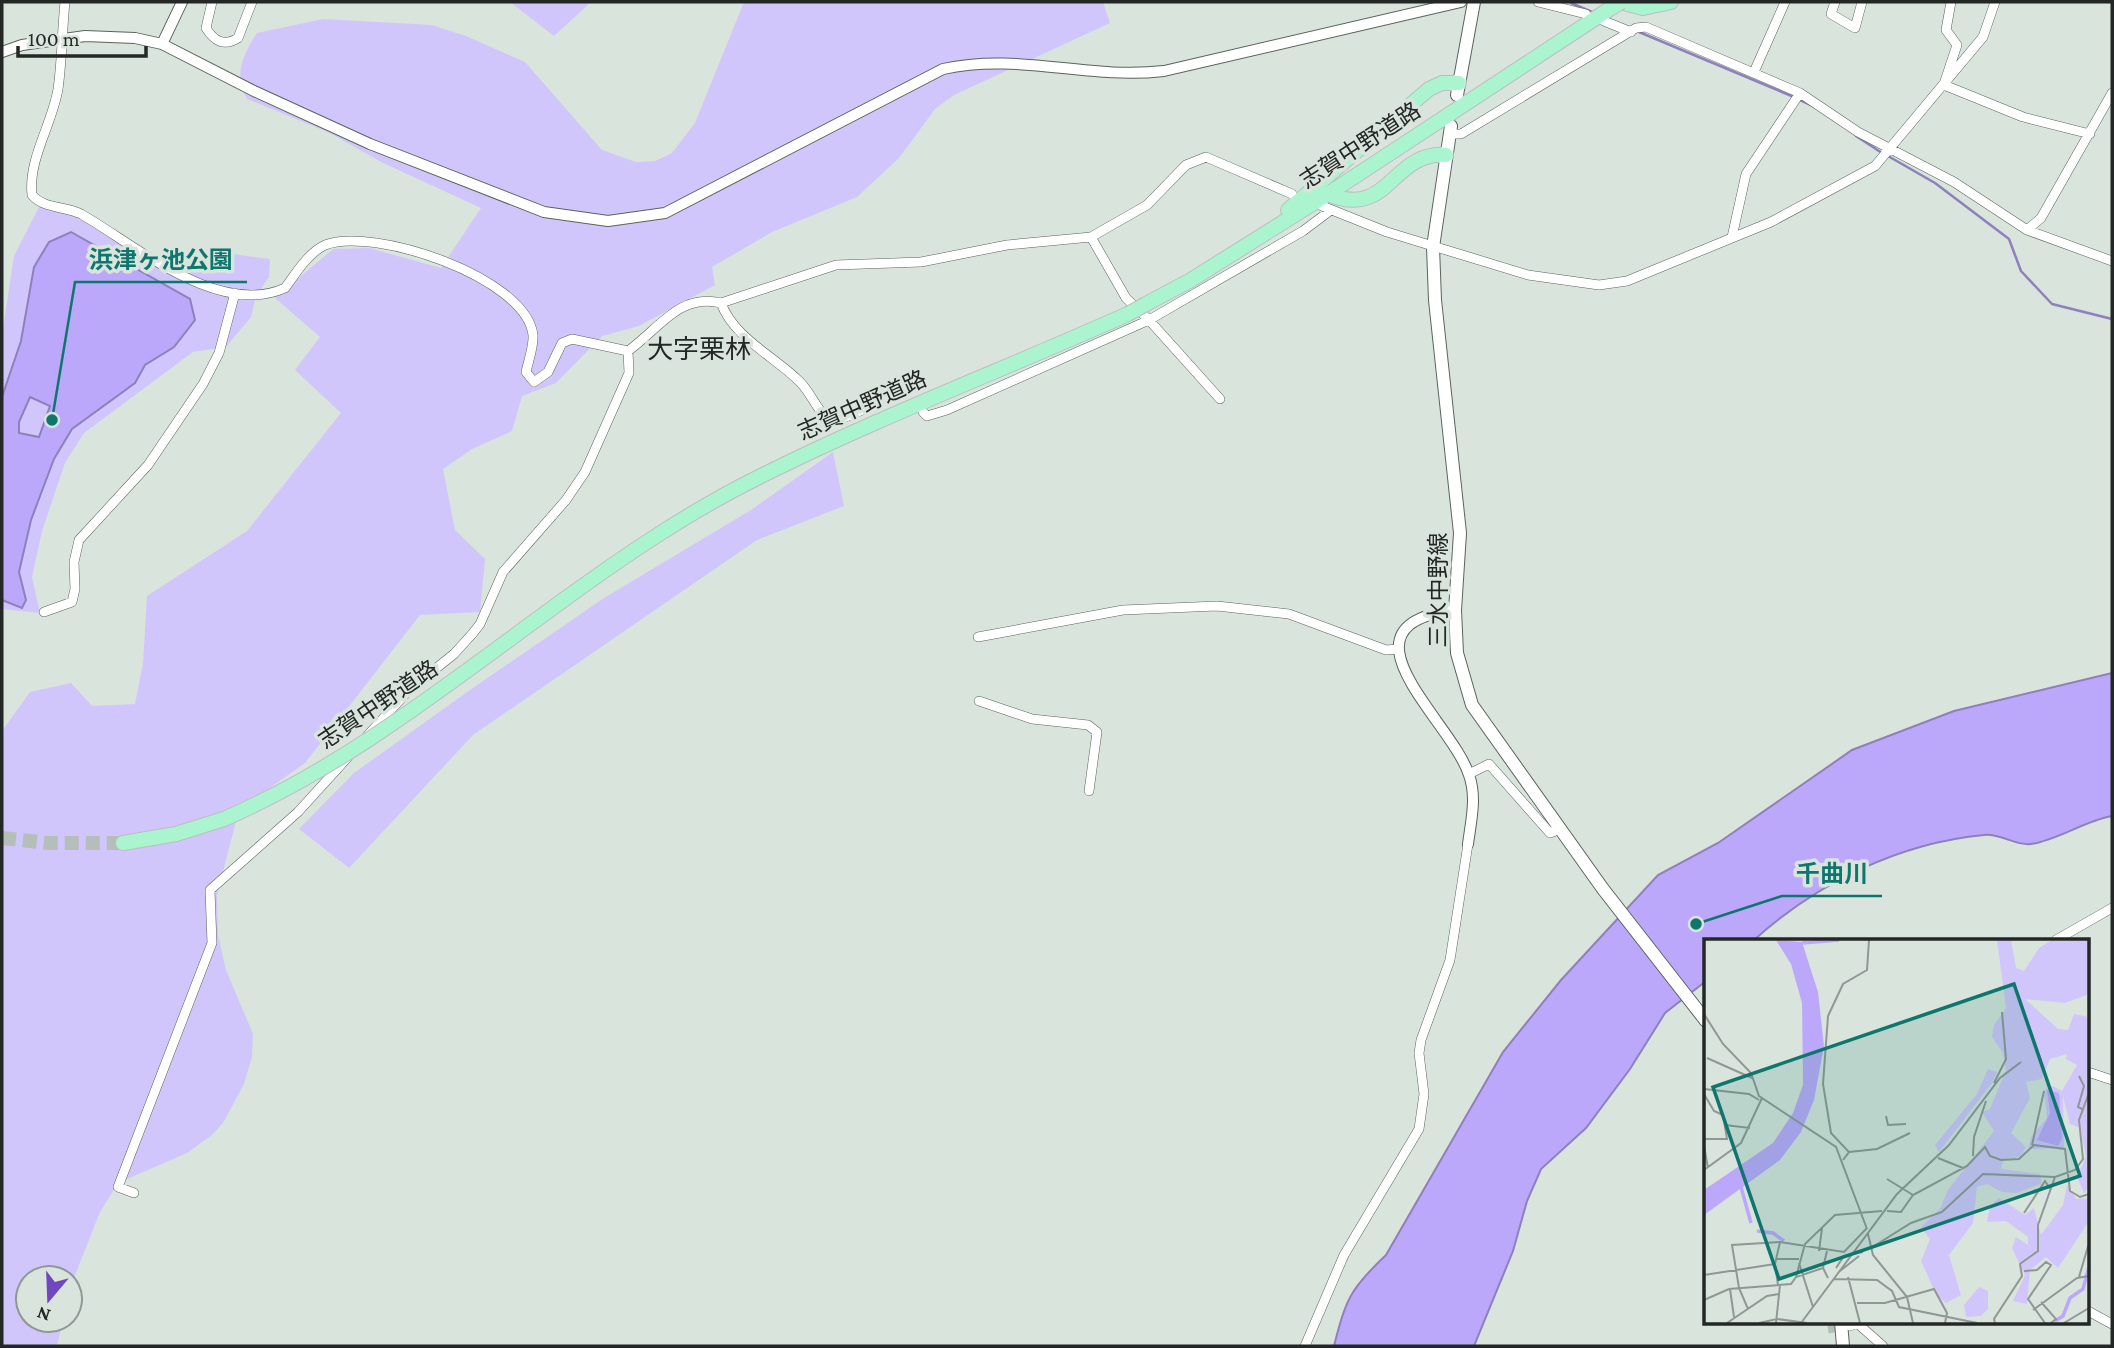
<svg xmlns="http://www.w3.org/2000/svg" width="2114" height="1348" viewBox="0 0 2114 1348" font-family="'Crimson Pro','Noto Sans JP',serif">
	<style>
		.green { fill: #d1c6fb }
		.water { fill: #bca8fb; stroke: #8e81bb; stroke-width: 2; fill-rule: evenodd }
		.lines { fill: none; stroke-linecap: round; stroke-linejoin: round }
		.stream { stroke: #8e81bb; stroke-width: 2.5 }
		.minor-tunnel { stroke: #b5beb8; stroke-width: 9; stroke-dasharray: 9 4.5; stroke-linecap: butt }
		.primary-tunnel { stroke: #b5beb8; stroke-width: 14; stroke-dasharray: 14 7; stroke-linecap: butt }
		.minor-casing { stroke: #5a645e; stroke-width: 10 }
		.tertiary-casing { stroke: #5a645e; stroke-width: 12 }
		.secondary-casing { stroke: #5a645e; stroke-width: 14 }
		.primary-casing { stroke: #bdbebe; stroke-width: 16 }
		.minor { stroke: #fff; stroke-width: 9 }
		.tertiary { stroke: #fff; stroke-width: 10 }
		.secondary { stroke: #fff; stroke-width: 12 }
		.primary { stroke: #aaf5cf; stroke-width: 14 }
		.primary-bridge-casing { stroke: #bdbebe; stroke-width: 16; stroke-linecap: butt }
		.primary-bridge { stroke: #aaf5cf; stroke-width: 14 }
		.labels { text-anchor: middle; stroke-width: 7; stroke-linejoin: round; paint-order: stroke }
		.street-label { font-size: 23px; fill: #232725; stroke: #d9e4dd }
		.quarter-label { font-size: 26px; fill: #232725; stroke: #d9e4dd }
		.inset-river { fill: none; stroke: #bca8fb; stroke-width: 3.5 }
		.inset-road { fill: none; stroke: #909893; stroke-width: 2 }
		.view { fill: #0f766e; fill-opacity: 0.15; stroke: #0f766e; stroke-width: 3.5 }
		.inset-edge { fill: none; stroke: #232725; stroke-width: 3.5 }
		.leader { fill: none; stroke: #0f766e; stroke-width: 2.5 }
		.callout-dot { fill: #0f766e; stroke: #d9e4dd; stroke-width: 2.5 }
		.callout-label { font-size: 24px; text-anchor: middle; font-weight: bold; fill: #0f766e; stroke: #d9e4dd; stroke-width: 7; stroke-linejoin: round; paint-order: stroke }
	</style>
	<rect width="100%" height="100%" fill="#d9e4dd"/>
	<path class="green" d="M510,2H591L554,36Z
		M744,2H1103L1110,23L954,95L935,109L899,158L857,197L772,232L712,267L715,285L639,326L602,336L556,383L522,396L512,431L472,449L443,469L455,530L485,559L480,612L420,615L305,763L271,787L236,821L217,895L218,935L226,970L253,1034L252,1057L244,1084L223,1123L212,1135L187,1153L118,1183L100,1212L70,1288V1278H28V1320H63L57,1346H2V731L30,692L71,683L92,706L135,704L143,663L147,596L247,531L341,413L295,370L320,337L275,298L333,249L369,248L441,268L481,208L381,162L330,133L247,99C233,77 243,54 257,33L323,19L432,25L466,36L525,62L602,150L636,162L655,161L672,153L695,123Z
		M39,207L77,216L156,267L202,250L270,259L269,277L256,296L251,317L226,347L193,352L84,433L65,463L42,531L32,577L40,613L2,609V336L14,256Z
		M833,452L844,506L757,540L473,735L349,868L299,829L354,773L470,690L604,598L751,510Z"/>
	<path class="water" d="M71,232L190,299L195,320L174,347L145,365L135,383L72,429L54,459L31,520L19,572L26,600L22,608L2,600V397L21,341L34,267L49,242ZM30,397L50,406L39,437L19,433V422Z
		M2112,673V816C2084,821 2058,840 2031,844C2016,846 2000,833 1984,835C1899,843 1817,883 1754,940H1706V981L1665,1013L1630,1069L1586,1128L1541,1169L1527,1201L1513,1251L1474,1346H1334C1346,1299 1350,1289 1386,1255L1503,1052L1561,980L1658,875L1718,843L1852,750L1954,711Z"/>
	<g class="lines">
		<path class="stream" d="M1571,3L1592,12
			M1639,32L1794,97
			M1800,100L1813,106
			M1856,136L1882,153
			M1888,156L1935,183L2009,239L2021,271L2052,304L2112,319"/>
		<path class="minor-tunnel" d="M1828,1329L1845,1326"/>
		<path class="primary-tunnel" d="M2,838L48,843H123"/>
		<defs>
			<path id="minor" d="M65,2C62,31 62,61 58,89C52,125 28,159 32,195C44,209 65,206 81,214C134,244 218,318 285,288C296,273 308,253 325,245C372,226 526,277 533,335C534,346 528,362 526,372L534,382L548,372L562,343L572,339L628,351C659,329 679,293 721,303L836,265L921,262L1007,245L1091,237L1147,205L1186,165L1206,157L1292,194
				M212,2L206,28C214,41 224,47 238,38L252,2
				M1538,2L1586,14
				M1835,2L1831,14L1855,28L1862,2
				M1604,21L1631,32
				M1754,72L1785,2
				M1944,84L1957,45L1946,30L1951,2
				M1944,85L2023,117L2090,134
				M1450,134H1461L1636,28L1646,27L1800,93L1858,132L1954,182L2027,230L2112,261
				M1322,206L1387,232L1528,275L1599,285L1627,281L1771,222L1875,166L1983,37L1995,2
				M2027,230L2041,218L2112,93
				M1091,237L1126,298L1149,320L1220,399
				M1732,237L1746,174L1800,93
				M721,303C734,338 774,356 800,382C813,395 817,414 834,422L900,394
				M923,412L927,416L947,410L1149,320L1303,231L1331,210
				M44,612L72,602L75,589L74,562L79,540L148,465L203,384L219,353L235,293
				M978,637L1123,610L1217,606L1289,614L1386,650L1398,649
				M979,701L1032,719L1088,725L1097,732L1089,791
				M367,736L409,690L454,654L473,633L480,624L503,572L566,500L585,472L629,373L628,351
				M1469,774L1489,764L1550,833L1560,829
				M2056,940L2112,908
				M2088,1072L2112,1080
				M134,1193L118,1187L212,943L210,890L298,812L348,757
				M2088,1311L2112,1324
				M1850,1326L1857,1323L1883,1346
				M1305,1346L1344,1255L1419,1129L1424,1094L1419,1053L1421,1040L1450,960L1468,844"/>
			<path id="tertiary" d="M162,44L182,2
				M2,52L22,45L85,36L135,38L162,44L254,91L370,144L544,212L608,221L665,213L943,69C1019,52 1086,80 1164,71L1461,2
				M1455,610C1329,625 1452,721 1469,775C1477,797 1471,821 1468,844"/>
			<path id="secondary" d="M1457,95L1474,2
				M1451,126L1433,247L1435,300L1460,533L1455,610L1457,653L1472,705L1603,889L1706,1021
				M1841,1322L1843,1346"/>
			<path id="primary" d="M1620,2L1643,8L1671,2
				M1328,194C1390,220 1391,151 1446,155
				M1288,210L1429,89L1442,83H1459
				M1146,304L1191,280L1328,194L1608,10
				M562,601C624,556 690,511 759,477C879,417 1005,369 1128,314
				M123,843L176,834L224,819"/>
		</defs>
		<use href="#minor" class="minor-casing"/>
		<use href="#tertiary" class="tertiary-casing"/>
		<use href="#secondary" class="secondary-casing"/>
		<use href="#primary" class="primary-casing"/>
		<use href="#minor" class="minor"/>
		<use href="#tertiary" class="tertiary"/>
		<use href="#secondary" class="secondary"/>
		<use href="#primary" class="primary"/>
		<defs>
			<path id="primary-bridge" d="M1608,10L1621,2
				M1128,314L1146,304
				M224,819C348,765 453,680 562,601"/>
		</defs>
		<use href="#primary-bridge" class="primary-bridge-casing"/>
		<use href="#primary-bridge" class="primary-bridge"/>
	</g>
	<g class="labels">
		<g class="street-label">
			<text transform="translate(1360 145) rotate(-33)" y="8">志賀中野道路</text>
			<text transform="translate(862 405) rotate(-24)" y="8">志賀中野道路</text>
			<text transform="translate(1438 590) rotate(-90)" y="8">三水中野線</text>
			<text transform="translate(378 704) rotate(-34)" y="8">志賀中野道路</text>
		</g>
		<g class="quarter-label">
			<text x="699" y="358">大字栗林</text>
		</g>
	</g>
	<g transform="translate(1704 939)">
		<rect width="385" height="385" fill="#d9e4dd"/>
		<path d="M293,1H307L312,29L320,32L335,9L346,2L385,1V55L361,64L321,60L354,90L364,91L370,75L385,78V248L380,254L373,238L382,217L376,189L366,185L359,158L360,209L324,210L327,198L343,179L340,151L349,147L358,152L373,126L362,120L363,115L346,120L338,140L322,143L326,159L307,194L322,208L316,218L300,220L297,230L336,235L338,244L313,254L298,253L283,245L273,248L269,284L245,316L257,356L242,364L233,357L217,322L226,300L217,288L236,270L244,251L290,192L278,173L286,170L302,131L299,114L288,98L290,86L302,69ZM284,130L293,133L288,144L235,213L231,206L273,155ZM363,246L372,260L385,259V282L354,329L342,318L326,331L323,365L309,362L321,336L308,309L312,298L324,306V298L302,282L283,283L286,267L295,259L321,276L330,269L337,296L359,266ZM275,348L284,352V370L277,377L262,378L260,366Z" fill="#d1c6fb"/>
		<path d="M72,1L98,3L114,53L120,107L110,161L97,193L76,221L0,276V251L69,204L89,174L99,146L98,64L87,25ZM343,151L355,154L358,200L354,207L333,201L346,174Z" fill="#bca8fb"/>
		<path class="inset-river" d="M98,4L135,1M37,248L47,284M53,292L69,294L80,302M351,382L359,377L366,359L379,350L385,328"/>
		<path class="inset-road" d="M0,75L19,105L47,134L55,157L132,208L163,290M3,119L48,139M375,137L380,147L374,168L378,170M290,144L302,120L298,73M0,150L45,155L55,161M0,155L10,172L19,176L23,200H0M182,177L184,186L202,185M21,186L46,189M328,206L340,152M0,207L4,229M145,213L173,210L206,194M269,217L270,198L282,162M234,219L259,229M139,221L145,213L127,194L119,145L124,77L139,45L163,31L165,1M0,231L37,204L58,159M183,240L209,256M183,272L197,273L209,256L263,227L281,208L286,217L297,221L315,220L330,206L361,210L366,252L376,258L385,255M320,274L341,242L347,251M164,295L169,316L203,358L209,384M167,309L207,284L238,273L279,235L351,238L371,231L379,220L375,181L385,154M115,312L118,289M123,312L119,329L124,339M72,320H95M95,324L109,368M132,329L140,317L159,313M136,332L155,317M320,332L333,331L342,323L347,326L324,360L341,384M0,336L71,325M92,338L101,305L131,276L178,272M144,338L156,384M375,338L385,304M130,340L173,341L188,352L195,368L273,384M74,346L71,325L76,303M26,350L30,378M0,361L25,350L87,345L92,338L119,329M337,363L352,380L347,384M153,364H181L230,350L243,374L241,384M44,370L35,349L28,306L76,303L140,313L163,289M329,371L373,339L385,337M23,384L63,357L75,355M55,384L73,380L103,384M72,384L76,346M97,384L193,255L245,206L296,139L317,123M291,384L290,380L318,337L316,325L334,312V286L351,238M360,384L385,369"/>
		<path class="view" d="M310,45L376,237L75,340L9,148Z"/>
		<rect width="385" height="385" class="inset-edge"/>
	</g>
	<path class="leader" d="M52 420L75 282H247M1696 924L1782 896H1882"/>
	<g class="callout-dot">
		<circle cx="52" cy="420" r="7"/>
		<circle cx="1696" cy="924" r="7"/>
	</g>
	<g class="callout-label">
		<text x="161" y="268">浜津ヶ池公園</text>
		<text x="1832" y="882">千曲川</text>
	</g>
	<rect width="2114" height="1348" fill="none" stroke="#232725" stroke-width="7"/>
	<g transform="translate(49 1299) rotate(199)"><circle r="33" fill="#d9e4dd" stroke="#909893" stroke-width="2"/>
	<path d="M0-5L12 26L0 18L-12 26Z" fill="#7047bf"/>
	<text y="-10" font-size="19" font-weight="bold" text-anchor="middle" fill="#232725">N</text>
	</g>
	<path d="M18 46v10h128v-10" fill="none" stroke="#232725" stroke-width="3.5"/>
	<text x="28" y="46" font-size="21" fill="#232725" stroke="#d9e4dd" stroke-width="5" paint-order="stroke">100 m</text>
</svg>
